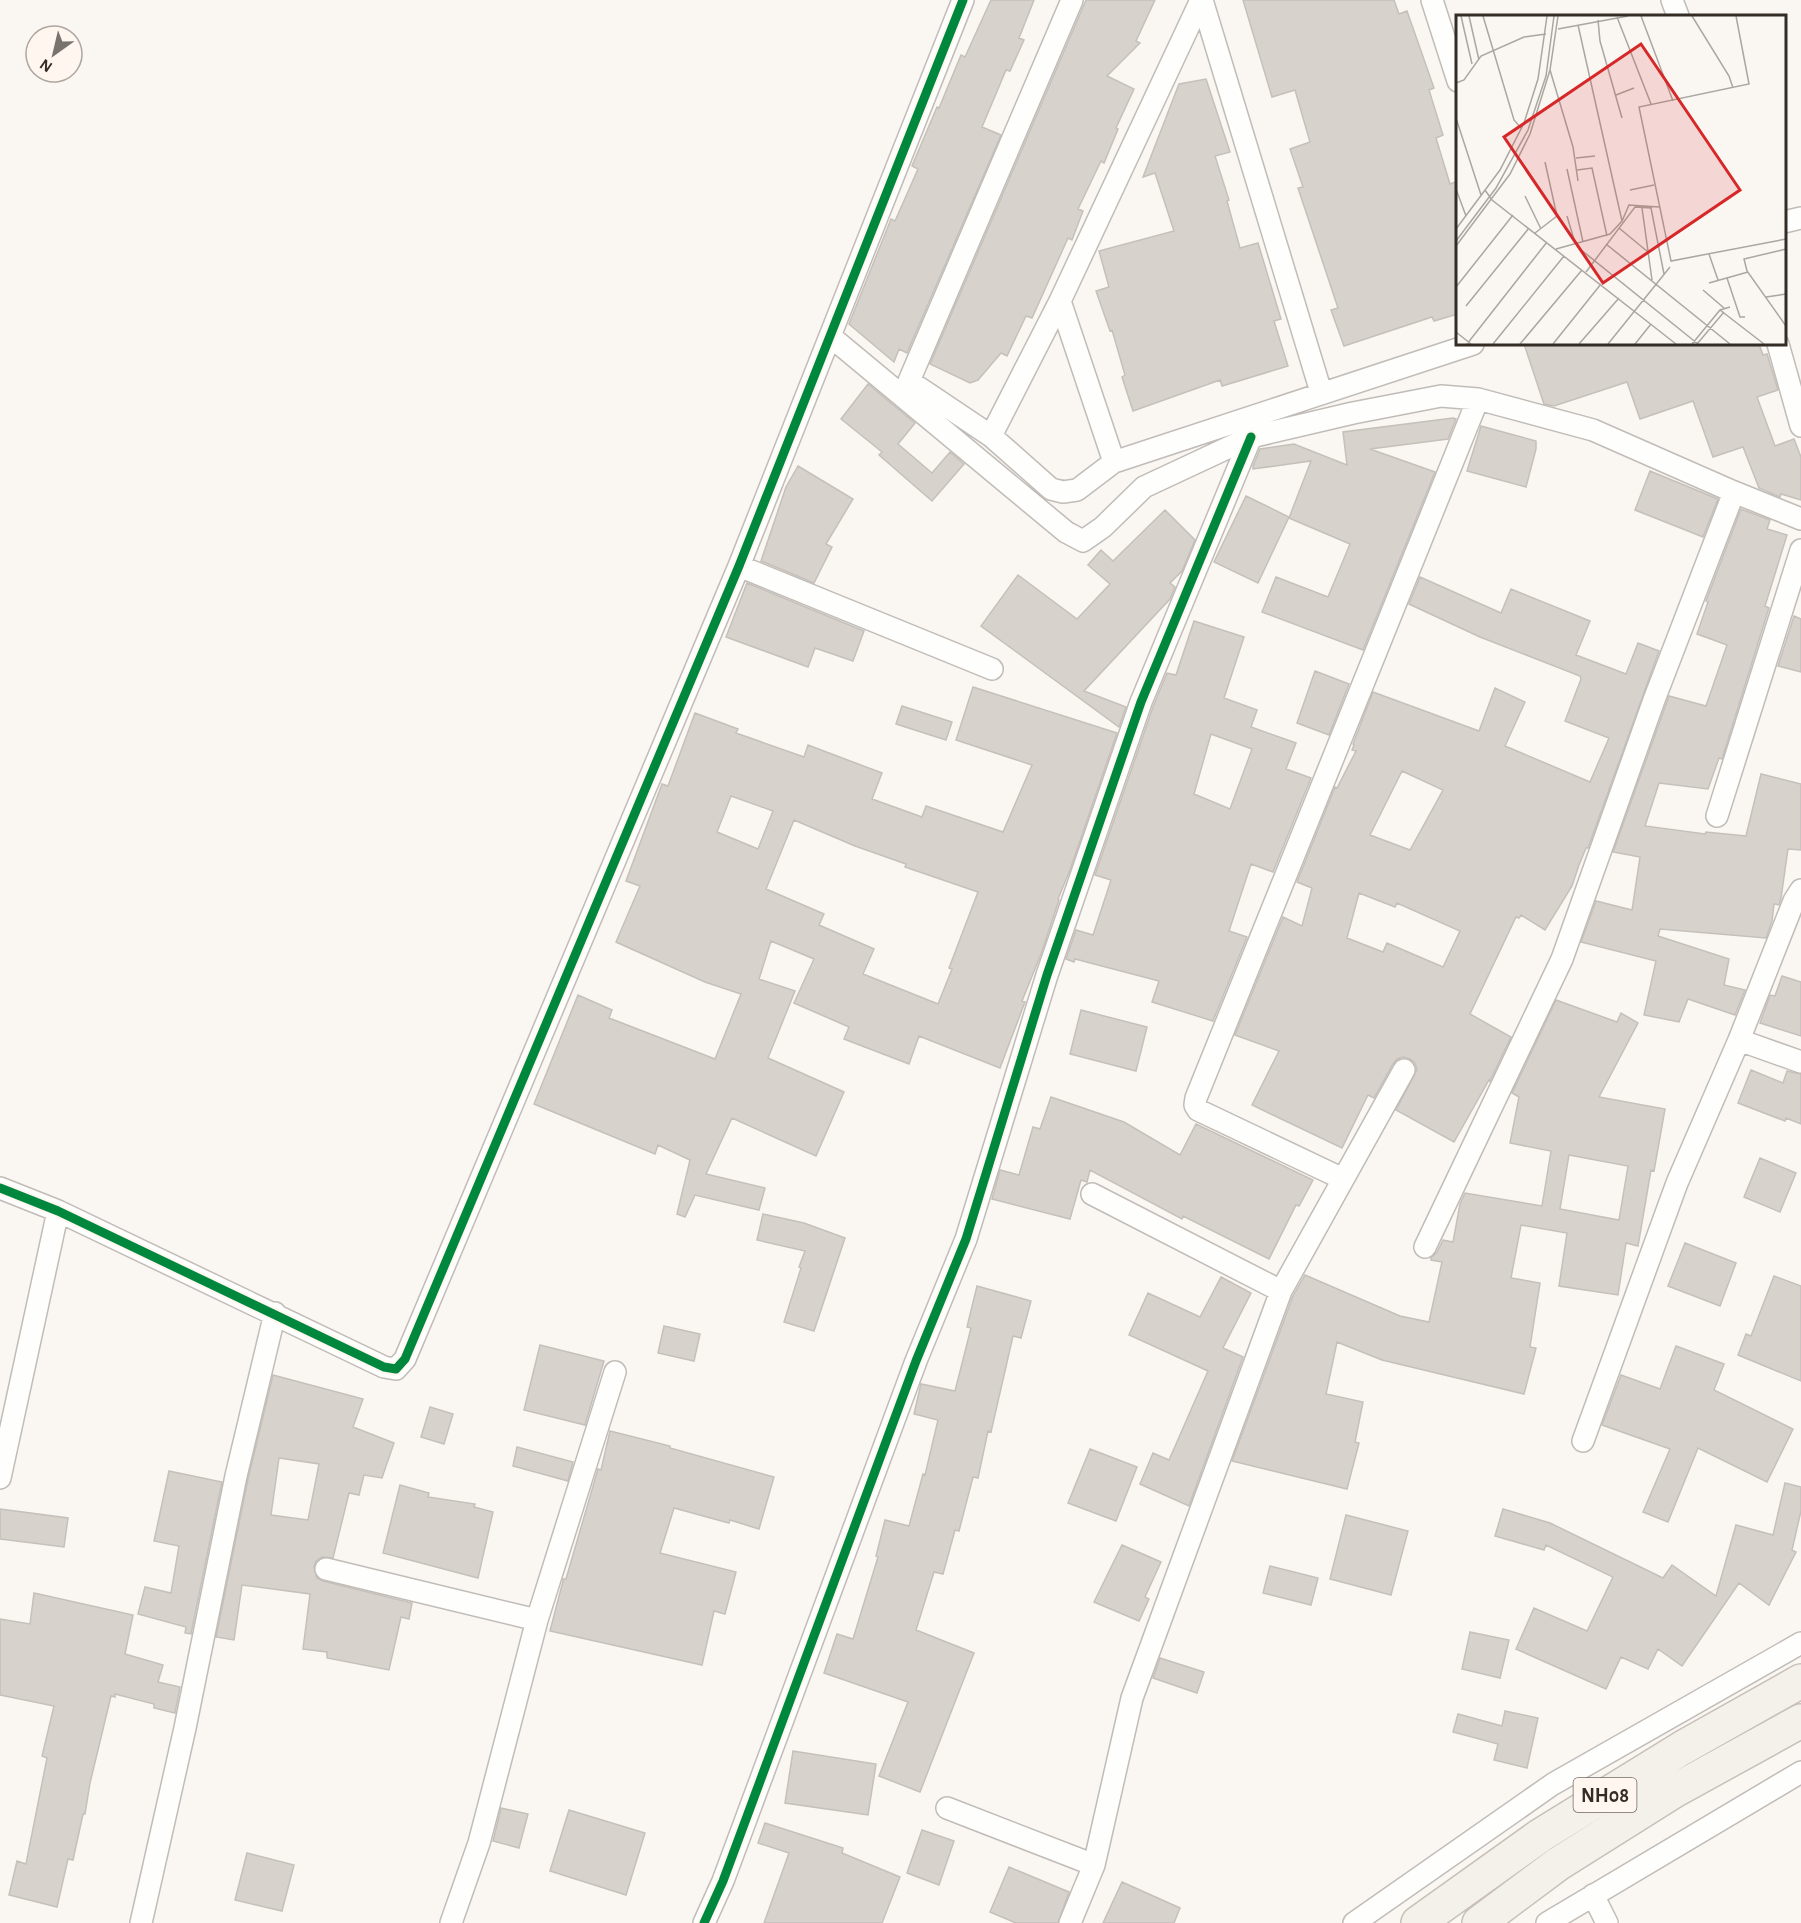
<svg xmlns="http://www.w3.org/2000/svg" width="1801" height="1923" viewBox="0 0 1801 1923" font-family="'Alegreya Sans',sans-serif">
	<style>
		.building { fill: #d7d2cc; stroke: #c5c0ba; stroke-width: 1.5; fill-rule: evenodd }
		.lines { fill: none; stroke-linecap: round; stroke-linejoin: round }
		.minor-casing { stroke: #c1bcb7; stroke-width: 24 }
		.trunk-casing { stroke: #c8c0b8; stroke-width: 36 }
		.minor { stroke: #fefefd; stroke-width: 21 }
		.trunk { stroke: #f4f0ea; stroke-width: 33 }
		.cycleway-casing { stroke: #fef6ef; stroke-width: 13 }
		.cycleway { stroke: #00873e; stroke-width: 9 }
		.labels { text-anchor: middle; stroke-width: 5; stroke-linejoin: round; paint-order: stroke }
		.shield { fill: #fef6ef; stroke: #706962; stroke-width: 1.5 }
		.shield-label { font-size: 20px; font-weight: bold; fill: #332d26 }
		.inset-road { fill: none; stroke: #aaa6a0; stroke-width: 1.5 }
		.view { fill: #d62828; fill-opacity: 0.15; stroke: #d62828; stroke-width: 3 }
		.inset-edge { fill: none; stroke: #332d26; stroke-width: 3 }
	</style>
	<rect width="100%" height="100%" fill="#faf6f2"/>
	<path class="building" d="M991,0H1034L1019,38L1024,40L1010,71L1006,70L982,127L1001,135L907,353L899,349L894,362L849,324L891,219L895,221L918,169L912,166L937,107L939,108L961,55L965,57Z
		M1086,0H1155L1136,41L1140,43L1107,76L1134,89L1116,128L1118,129L1104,163L1101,161L1078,209L1083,211L1072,240L1068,238L1032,318L1026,316L1007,356L1001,353L978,380L970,383L930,364Z
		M1243,0H1394L1399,14L1407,11L1434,88L1429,90L1443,135L1436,138L1450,184L1458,181V314L1434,321L1432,317L1344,346L1331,310L1338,308L1298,188L1303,187L1290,149L1310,142L1295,90L1272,97Z
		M1206,79L1230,152L1215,156L1229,200L1227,201L1240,248L1258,243L1281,319L1274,321L1288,366L1222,386L1220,380L1133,411L1122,377L1125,375L1112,330L1110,331L1096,291L1109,287L1099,251L1174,231L1155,173L1143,177L1179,84Z
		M1524,344H1759L1763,355L1767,354L1778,390L1757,397L1775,446L1794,439L1801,457V500L1781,494L1780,497L1759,488L1743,447L1713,457L1693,401L1640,419L1627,382L1554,406L1544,404Z
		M868,384L915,423L898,444L932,473L950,452L964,464L932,501L879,455L882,452L841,419Z
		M1453,418L1456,419L1448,439L1370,449L1435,472L1363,650L1262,612L1276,577L1328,597L1350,544L1289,518L1311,461L1253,469V466L1260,449L1294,444L1347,465L1343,432Z
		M1481,426L1536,441V449L1526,487L1467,471Z
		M798,466L853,499L826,544L832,547L814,583L761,561L786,487Z
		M1650,471L1718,499L1703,537L1635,510Z
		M1246,496L1289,517L1258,583L1214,562Z
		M1741,509L1770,520L1767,529L1787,535L1765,606L1769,608L1722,759L1719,758L1708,789L1659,783L1645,826L1705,834L1706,832L1746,836L1761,774L1801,784V850L1788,849L1781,898L1779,905L1774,904L1772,921L1766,938L1660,929L1658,936L1729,959L1724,985L1745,990L1735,1015L1688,999L1679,1022L1644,1015L1656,961L1581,942L1596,901L1632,910L1640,857L1613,852L1669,696L1706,706L1727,645L1697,634L1708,602L1706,601Z
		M1165,510L1195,540L1182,571L1170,583L1175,587L1170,599L1084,691L1126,707L1119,727L981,626L1018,575L1077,619L1110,584L1088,565L1101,550L1113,561Z
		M1420,577L1501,613L1511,589L1590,621L1576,655L1626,674L1638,643L1659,651L1588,848H1586L1579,865L1572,886L1545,930L1521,915L1519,918L1516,917L1470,1014L1511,1037L1490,1081L1489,1080L1454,1142L1396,1110L1417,1070L1415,1063L1410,1059L1403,1057L1397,1059L1393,1064L1374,1098L1368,1095L1342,1148L1252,1105L1279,1051L1235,1035L1283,917L1302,926L1312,888L1297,882L1335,787L1337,788L1356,751L1352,750L1354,745L1353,744L1373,692L1479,731L1495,688L1525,702L1505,746L1590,782L1609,738L1565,721L1581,679L1580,676L1480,637L1409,604ZM1402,771L1443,790L1410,850L1370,835ZM1359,893L1395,907L1397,903L1460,931L1443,967L1387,943L1383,952L1347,938Z
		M747,583L864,631L853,661L815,648L808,667L726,637Z
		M1794,616L1801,619V672L1778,666Z
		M1194,621L1244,637L1224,698L1257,710L1251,727L1296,743L1286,769L1311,778L1273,872L1251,864L1229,931L1247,937L1213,1021L1152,1002L1159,981L1075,959L1074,962L1066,959L1076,930L1093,935L1111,880L1095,875L1153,707L1167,673L1176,675ZM1211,734L1252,749L1230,809L1194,794Z
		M1315,671L1349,684L1329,735L1297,723Z
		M973,687L1117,733L1070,870L1058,899L1059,900L1041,954L1022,1001L1025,1002L1000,1068L919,1036L909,1064L844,1039L849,1027L794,1003L814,959L771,941L759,979L795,991L768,1058L844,1092L816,1156L732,1118L706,1174L765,1188L759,1210L695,1195L685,1217L677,1214L690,1160L658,1145L655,1154L534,1104L578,995L612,1010L609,1018L715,1059L741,994L705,982L616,942L640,886L626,881L662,784L668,786L695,713L738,729L736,733L804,757L808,745L882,773L872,799L922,817L926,806L1003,832L1032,765L956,740ZM731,796L773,811L758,849L717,832ZM794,820L855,846L906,864L905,867L978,892L949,968L952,969L938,1004L863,974L874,949L819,925L824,914L766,889Z
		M902,706L952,722L946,740L896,724Z
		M1782,976L1801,982V1036L1760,1023L1770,995L1775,996Z
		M1556,1000L1617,1022L1621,1013L1638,1023L1599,1097L1665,1109L1654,1171L1651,1170L1638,1246L1626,1243L1618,1295L1559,1286L1567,1233L1521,1225L1511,1278L1540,1283L1530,1347L1536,1348L1524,1394L1382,1360L1337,1342L1326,1394L1363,1402L1355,1442L1359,1443L1347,1489L1232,1461L1293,1296L1305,1275L1400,1316L1429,1322L1442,1262L1431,1260V1258L1437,1252L1443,1240L1453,1242L1460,1204L1465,1193L1542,1206L1551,1151L1510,1143L1519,1097L1512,1093ZM1569,1155L1628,1166L1619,1220L1560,1209Z
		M1081,1010L1147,1027L1136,1071L1070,1054Z
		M1751,1070L1783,1083L1787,1071L1801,1074V1124L1786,1118L1785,1121L1738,1103Z
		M1051,1097L1124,1122L1180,1155L1196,1124L1313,1180L1299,1206L1296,1205L1269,1259L1183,1216L1182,1219L1090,1170L1087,1182L1081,1180L1070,1219L992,1199L1000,1170L1019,1175L1033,1127L1040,1129Z
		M1760,1158L1796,1173L1780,1212L1744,1197Z
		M763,1214L804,1223L845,1238L814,1331L784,1322L801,1268L799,1267L805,1251L757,1240Z
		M1685,1243L1736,1263L1720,1306L1668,1286Z
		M1774,1276L1801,1286V1381L1738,1355L1746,1334L1751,1336Z
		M1221,1277L1251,1293L1223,1348L1243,1357L1189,1506L1140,1484L1153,1453L1169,1460L1208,1371L1129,1335L1148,1293L1200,1317Z
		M977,1286L1031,1301L1021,1338L1013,1336L991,1432L988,1431L978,1478L973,1477L959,1531L955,1530L943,1574L934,1572L916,1630L974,1653L920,1792L879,1776L908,1702L824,1673L837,1634L853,1639L878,1557L876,1556L885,1520L909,1526L923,1474L925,1475L938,1420L914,1414L920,1388L921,1384L955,1391L971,1328L967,1327Z
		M664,1326L700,1334L694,1361L658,1353Z
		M540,1345L604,1361L585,1425L524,1410Z
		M1676,1346L1724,1364L1714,1390L1793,1429L1767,1482L1698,1448L1668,1522L1643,1512L1670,1449L1602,1425L1621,1375L1660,1389Z
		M273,1375L363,1399L353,1427L394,1443L382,1478L364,1475L359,1495L349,1493L333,1558L322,1557L316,1561L314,1567L317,1578L323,1581L412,1603L409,1619L401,1617L389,1670L327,1658V1652L303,1649L310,1594L242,1585L234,1640L216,1637L248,1479ZM279,1458L319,1464L308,1520L271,1515Z
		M430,1407L453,1414L444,1444L421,1437Z
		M610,1431L670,1446V1448L774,1477L759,1529L730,1520L729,1523L674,1508L660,1553L736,1572L725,1614L714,1611L702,1665L550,1631L563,1581V1579H566L598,1469L601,1470Z
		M517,1447L573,1462L568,1481L513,1466Z
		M1090,1449L1137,1467L1116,1521L1068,1503Z
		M169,1471L222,1482L191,1634L185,1633L186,1627L138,1614L145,1587L171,1593L179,1546L154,1541Z
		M1785,1483L1801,1487V1511L1792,1550L1796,1552L1769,1605L1739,1583L1682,1666L1658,1649L1648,1669L1621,1657L1606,1689L1516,1649L1534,1608L1587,1631L1613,1577L1546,1545L1544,1550L1495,1536L1503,1509L1550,1523L1663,1578L1672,1565L1716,1596L1736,1525L1773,1535Z
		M400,1485L429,1493L428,1497L475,1504L474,1507L493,1512L478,1578L383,1553Z
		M0,1509L68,1518L64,1547L0,1539Z
		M1346,1515L1408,1531L1391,1595L1330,1579Z
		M1122,1545L1161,1562L1145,1597L1149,1599L1139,1621L1094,1602Z
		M1270,1566L1318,1578L1311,1605L1263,1593Z
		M34,1593L133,1615L125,1654L163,1665L158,1682L180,1687L175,1713L154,1708V1704L115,1694V1697L111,1696L90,1783L85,1814H83L73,1860L68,1859L57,1907L9,1895L17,1861L26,1864L47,1758L42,1756L54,1706L0,1695V1619L30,1624Z
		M1470,1632L1509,1640L1500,1678L1462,1669Z
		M1160,1658L1204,1672L1197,1693L1153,1678Z
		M1505,1711L1538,1718L1527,1768L1494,1760L1498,1744L1453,1732L1458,1714L1502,1726Z
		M793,1751L876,1764L868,1815L785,1803Z
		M501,1808L528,1814L519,1848L493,1841Z
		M569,1810L645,1833L626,1895L550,1871Z
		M765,1823L843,1848L842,1853L900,1877L882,1923H764L789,1853L758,1843Z
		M922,1830L954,1841L939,1885L907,1873Z
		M247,1853L294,1865L282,1911L235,1900Z
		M1009,1867L1069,1892L1058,1923H1016L990,1912Z
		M1122,1882L1180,1908L1174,1923H1103Z"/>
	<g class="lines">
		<defs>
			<path id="minor" d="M1072,0L909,381L991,436L1051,489L1063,492L1077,490L1114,462L1473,344
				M1202,0L1321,392
				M1432,0L1458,81
				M1672,0L1678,16
				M1784,222L1801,218
				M1060,301L1114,462
				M830,336L1066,532L1083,541L1103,527L1144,487L1251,437L1353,413L1441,396L1478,399L1593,430L1734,492L1801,519
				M1778,344L1801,426
				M991,436L1060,301L1201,0
				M739,566L992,669
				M1717,816L1801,550
				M1739,1040L1801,1062
				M1343,1179L1198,1110L1195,1105L1196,1098L1478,399
				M0,1188L58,1211L384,1367L396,1369L405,1359L739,566L963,0
				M1092,1194L1281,1291
				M1425,1247L1562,959L1654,700L1734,492
				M1583,1441L1677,1183L1739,1040L1794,901L1801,890
				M0,1478L58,1211
				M326,1569L537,1620
				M947,1808L1094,1865
				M1593,1895L1607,1923
				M141,1923L185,1728L236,1476L275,1313
				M451,1923L479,1843L537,1620L615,1372
				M704,1923L723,1881L916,1361L966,1239L1047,975L1141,702L1251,437
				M1070,1923L1094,1865L1132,1698L1281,1291L1404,1070
				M1354,1923L1553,1784L1801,1643
				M1547,1923L1801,1772"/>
			<path id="trunk" d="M1418,1923L1541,1835L1682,1748L1801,1681
				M1479,1923L1558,1864L1674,1791L1801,1721"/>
		</defs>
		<use href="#minor" class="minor-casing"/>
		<use href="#trunk" class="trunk-casing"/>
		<use href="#minor" class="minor"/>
		<use href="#trunk" class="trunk"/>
		<defs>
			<path id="cycleway" d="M0,1188L58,1211L384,1367L396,1369L405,1359L739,566L963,0
				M704,1923L723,1881L916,1361L966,1239L1047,975L1141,702L1251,437"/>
		</defs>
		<use href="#cycleway" class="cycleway-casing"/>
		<use href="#cycleway" class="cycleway"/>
	</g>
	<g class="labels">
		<rect class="shield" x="1573.5" y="1778" width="63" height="34" rx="4.5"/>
		<g class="shield-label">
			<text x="1605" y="1802">NH08</text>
		</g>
	</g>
	<g transform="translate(1456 15)">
		<rect width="330" height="330" fill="#faf6f2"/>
		<path class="inset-road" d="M5,1L16,49M13,1L23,45M27,1L58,105L65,113M185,1L217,86M236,1L273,61L277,73M280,1L293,69L183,92L215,246L330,224M161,2L195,89M142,5L144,26L166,103M122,10L166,206M102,14L172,1M94,55L117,132L122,166M0,68L8,65L25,41L68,22L90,19M160,80L178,73M0,103L25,180M120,143L139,141M111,154L127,227M121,155L136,153L151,221M0,174L10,201M29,175L36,185L220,329M174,175L198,170M69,181L85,214M186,193L196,265M111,201L119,228M163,213L192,237M0,214L44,155L68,108L82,64L91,1M79,218L101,201L89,147M0,226L40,173L72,115L90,61L98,1M150,229L274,329M0,231L54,159L74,119L94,55L102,1M100,234L154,219L166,206L173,190L203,192M124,234L242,329M330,234L288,244L291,256L330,311M253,239L262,265M130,257L179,192L195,193L208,259M271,263L284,302H289M253,268L292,257M0,272L57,200M247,275L268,293M310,282L330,279M10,291L73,213M264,295L308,329M0,317L15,329M11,329L91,227M37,329L108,241M64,329L126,255M97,329L145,269M123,329L163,283M152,329L214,252M179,329L195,309M236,329L264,295L274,292M241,329L268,297"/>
		<path class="view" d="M185,29L284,175L147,268L48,122Z"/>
		<rect width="330" height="330" class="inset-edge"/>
	</g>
	<g transform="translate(54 54) rotate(214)"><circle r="28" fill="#fef6ef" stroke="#ada69f" stroke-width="1.5"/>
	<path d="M0-4.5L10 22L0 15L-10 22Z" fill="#79736d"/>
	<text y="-9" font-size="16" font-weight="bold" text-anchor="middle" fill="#332d26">N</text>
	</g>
</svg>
